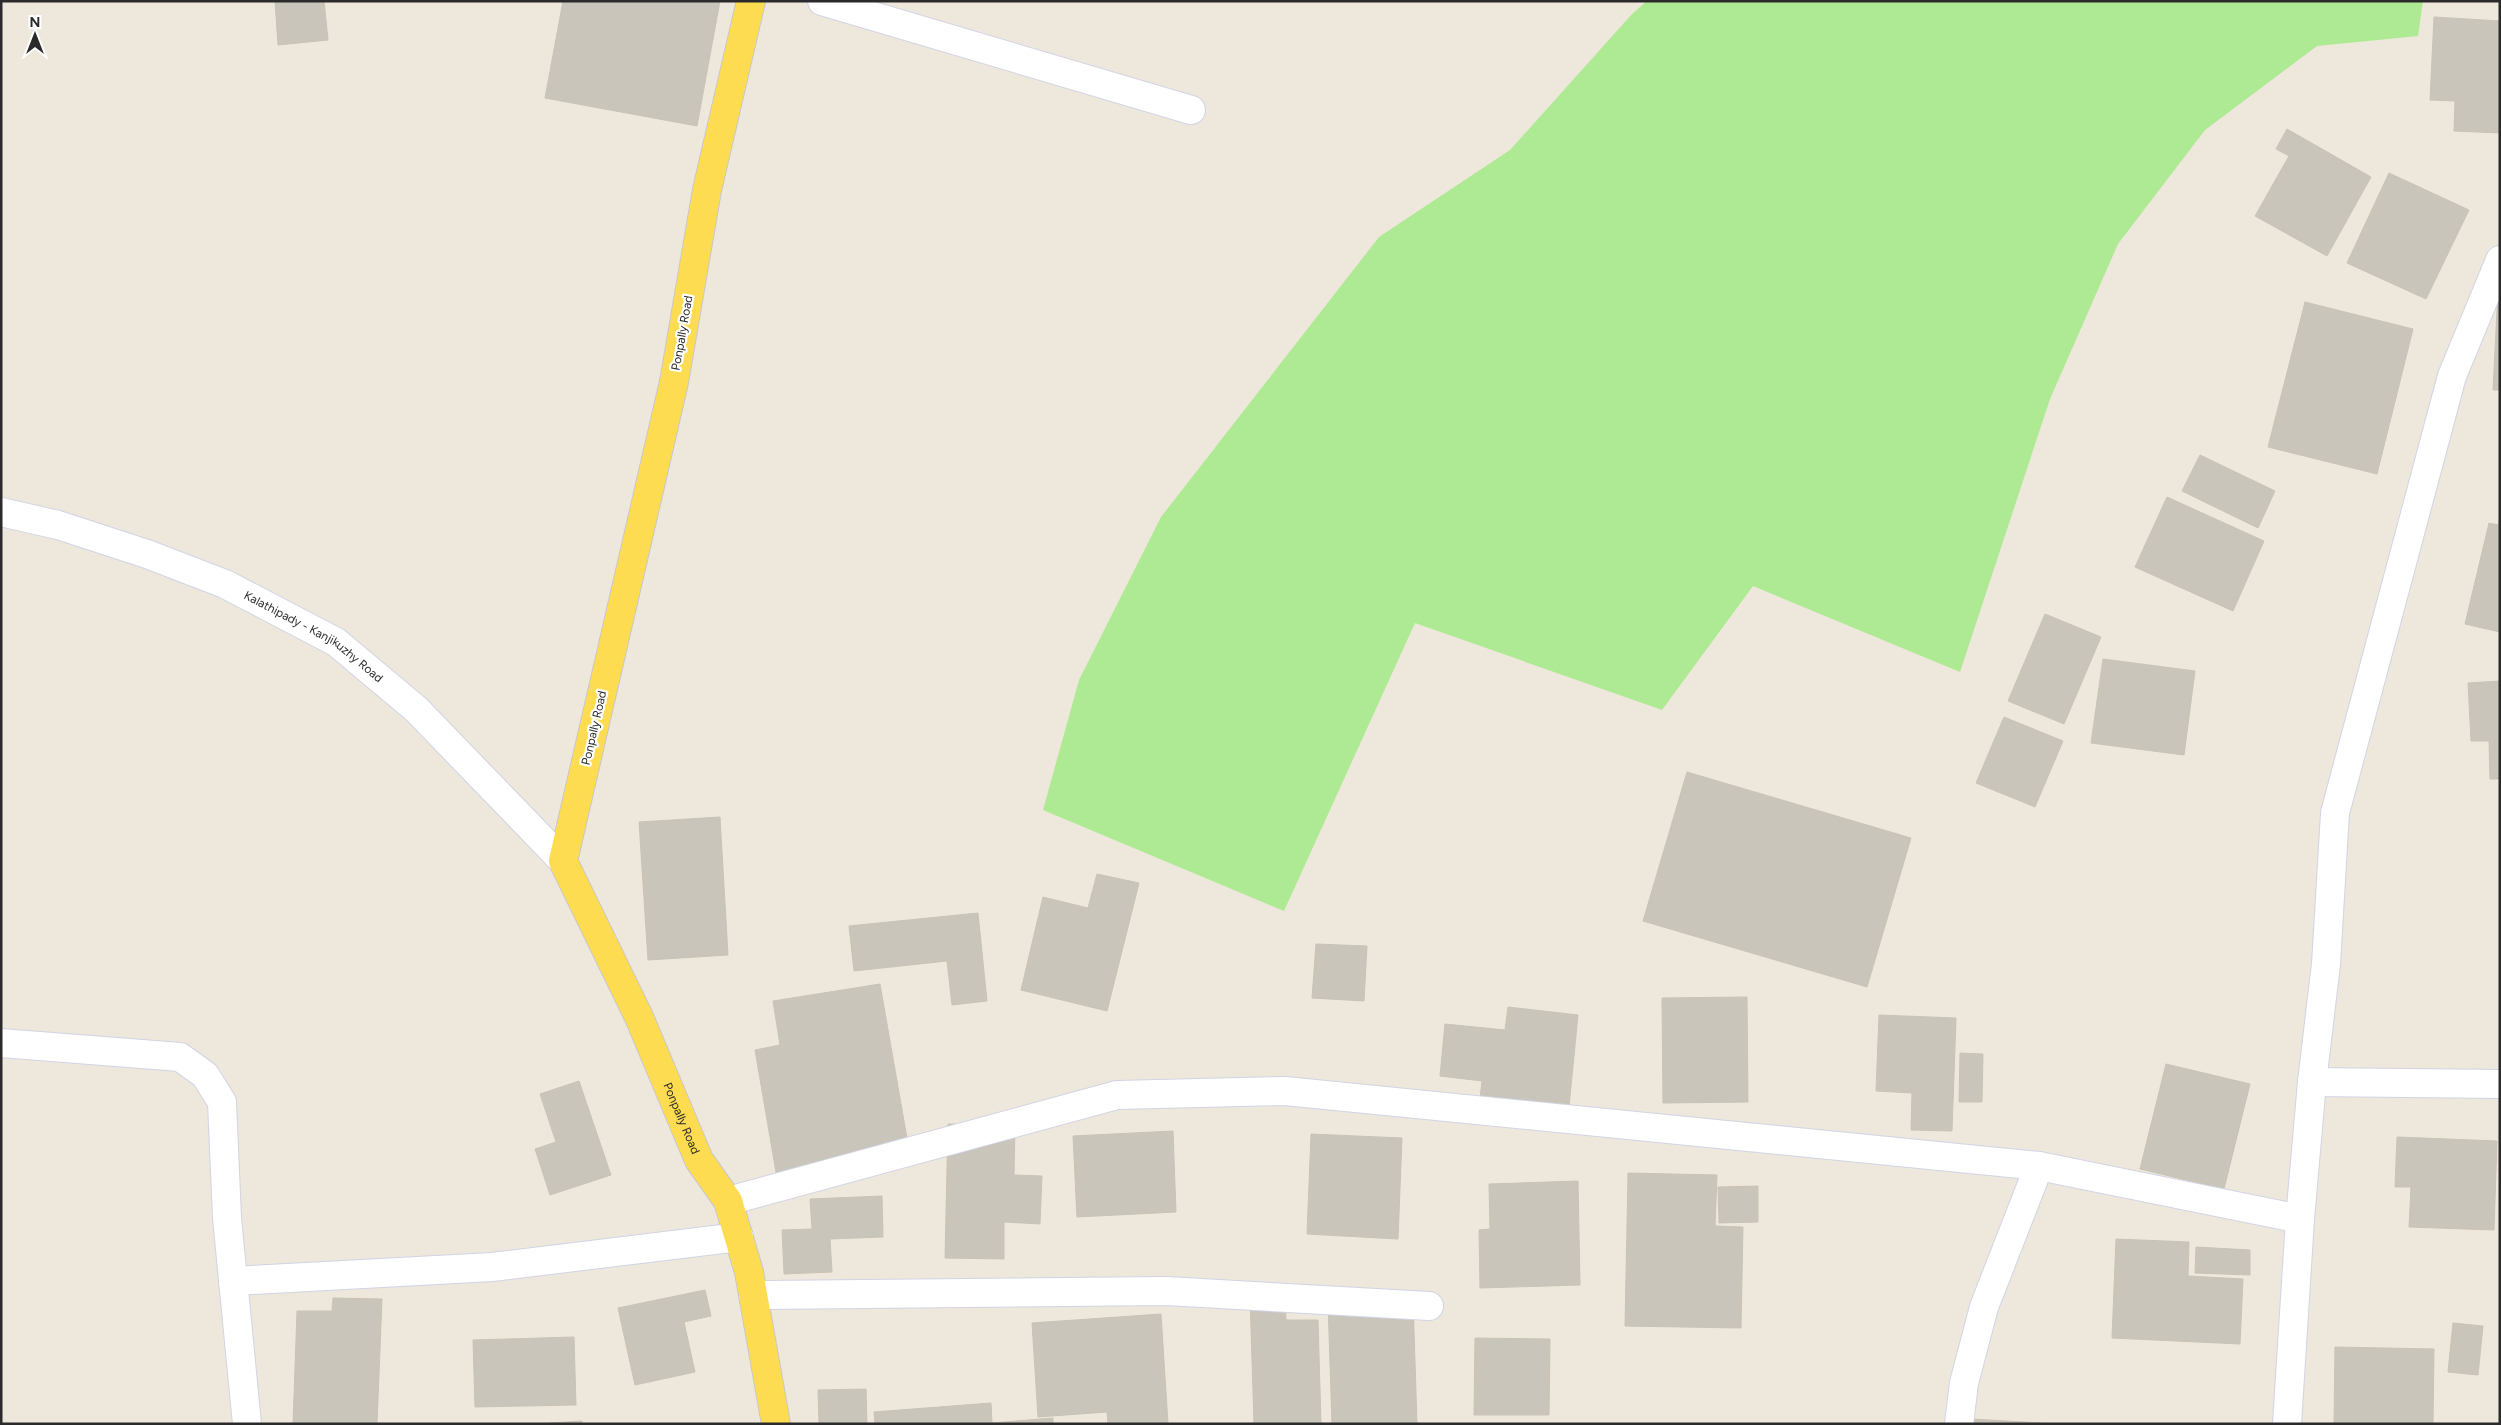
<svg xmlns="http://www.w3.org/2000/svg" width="2501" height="1425" viewBox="0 0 2501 1425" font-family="Figtree,sans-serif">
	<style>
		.grass { fill: #aeea93 }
		.building { fill: #c9c5ba; stroke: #cac3b5 }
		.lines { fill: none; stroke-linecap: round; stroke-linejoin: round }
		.minor-casing { stroke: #d1d4e5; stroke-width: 30 }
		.major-casing { stroke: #c8c8c8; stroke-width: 30 }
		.minor { stroke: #fff; stroke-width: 28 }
		.major { stroke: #fedc51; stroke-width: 28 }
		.labels { text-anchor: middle; stroke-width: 4.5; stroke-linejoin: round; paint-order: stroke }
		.street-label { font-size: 12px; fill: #2b2b2b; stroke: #fff }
	</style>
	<rect width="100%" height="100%" fill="#eee7dc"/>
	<path class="grass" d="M1647,1H2423L2418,36L2317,46L2205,130L2118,244L2050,399L1960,672L1753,586L1662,710L1415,623L1284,911L1043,810L1079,680L1161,517L1379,237L1510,150L1632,14Z"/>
	<path class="building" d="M275,1H324L328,40L278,45Z
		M563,1H720L697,126L545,98Z
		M2434,17L2500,21V133L2454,131L2455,101L2430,100Z
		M2287,129L2371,177L2327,256L2255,216L2289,156L2276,149Z
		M2389,173L2469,210L2426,299L2347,263Z
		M2498,291H2500V390H2493Z
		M2305,302L2413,329L2377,474L2268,447Z
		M2200,455L2275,491L2258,528L2182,491Z
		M2167,497L2264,541L2233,611L2135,567Z
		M2500,518V632L2465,624L2489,523L2498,525Z
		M2045,614L2101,637L2064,724L2008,701Z
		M2103,659L2195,671L2184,755L2091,743Z
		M2500,681V779H2490L2489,741H2471L2468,683Z
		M2004,717L2063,741L2035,807L1976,783Z
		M1687,772L1911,838L1867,987L1643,921Z
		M720,817L728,955L648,960L639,822Z
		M1097,874L1139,883L1107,1011L1021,990L1043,897L1088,908Z
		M978,913L987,1001L952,1005L947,961L854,971L849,926Z
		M1316,944L1367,946L1364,1001L1312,998Z
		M880,984L911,1161L778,1184L755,1050L780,1045L773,1001Z
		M1747,997L1748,1102L1663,1103L1662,998Z
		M1508,1007L1578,1015L1568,1117L1479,1108L1482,1081L1440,1076L1445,1024L1505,1030Z
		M1879,1015L1956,1018L1952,1131L1911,1130L1912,1093L1876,1091Z
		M1960,1053L1983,1054L1982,1102H1959Z
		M2166,1064L2250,1084L2224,1189L2140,1169Z
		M579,1081L611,1175L550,1195L535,1149L556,1142L540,1094Z
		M948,1124L1015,1126L1014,1175L1042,1176L1040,1224L1004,1222V1259L945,1258Z
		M1173,1131L1176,1212L1077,1217L1073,1136Z
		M1311,1134L1402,1138L1398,1239L1307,1234Z
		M2397,1137L2497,1141L2494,1230L2409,1227L2411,1187H2395Z
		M1628,1173L1717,1175L1715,1226L1743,1227L1741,1328L1625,1326Z
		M1578,1181L1580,1285L1480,1288L1479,1230L1490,1229L1489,1184Z
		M1758,1186V1222L1719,1223L1718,1187Z
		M882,1196L883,1237L830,1239L832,1272L784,1274L782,1230L812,1229L810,1199Z
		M2116,1239L2189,1242L2188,1276L2243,1279L2240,1344L2112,1338Z
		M2196,1247L2250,1250V1275L2195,1273Z
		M705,1290L711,1316L684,1322L695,1372L635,1385L618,1308Z
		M1285,1295L1286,1320H1318L1321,1424H1254L1250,1296Z
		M333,1298L382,1299L377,1424H293L297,1311H332Z
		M1413,1300L1417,1424H1332L1328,1303Z
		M1161,1314L1168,1424H1108L1107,1412L1038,1417L1032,1323Z
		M2453,1323L2483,1326L2478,1375L2448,1372Z
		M574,1337L576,1405L475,1407L473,1340Z
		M1475,1338L1550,1339L1549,1415H1474Z
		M2335,1347L2434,1349L2433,1424H2334Z
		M866,1389L867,1424H819L818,1390Z
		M991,1403L992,1423L1053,1418V1424H875L874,1412Z
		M1972,1419L2041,1423V1424H1972Z
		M582,1421V1424H550V1423Z"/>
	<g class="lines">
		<defs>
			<g id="minor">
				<path d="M822,1L1191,110"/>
				<path id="s1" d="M1,512L58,525L147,554L225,584L336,642L416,709L563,861"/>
				<path d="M1,1043L180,1057L205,1075L222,1102L227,1218L247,1424"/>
				<path d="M2312,1082L2500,1084"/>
				<path d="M728,1201L1117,1095L1285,1091L2039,1166L2300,1219"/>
				<path d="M233,1281L492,1267L739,1237"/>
				<path d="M753,1295L1166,1291L1429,1306"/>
				<path d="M1959,1424L1964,1383L1984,1307L2039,1166"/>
				<path d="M2287,1424L2300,1219L2312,1082L2326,964L2335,813L2452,376L2500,260"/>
			</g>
			<g id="major">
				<path id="s2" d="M751,1L707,190L674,382L563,861L639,1017L699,1160L728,1201L749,1272L776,1424"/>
			</g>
		</defs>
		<use href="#minor" class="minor-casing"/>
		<use href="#major" class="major-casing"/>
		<use href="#minor" class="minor"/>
		<use href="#major" class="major"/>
	</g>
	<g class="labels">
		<g class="street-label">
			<text transform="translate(682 333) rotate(-80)" y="4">Ponpally Road</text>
			<text dy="4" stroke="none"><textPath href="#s1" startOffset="339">Kalathipady - Kanjikuzhy Road</textPath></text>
			<text transform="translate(594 728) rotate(-77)" y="4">Ponpally Road</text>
			<text dy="4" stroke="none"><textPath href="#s2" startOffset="1164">Ponpally Road</textPath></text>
		</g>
	</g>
	<rect width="2501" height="1425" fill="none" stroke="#2b2b2b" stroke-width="5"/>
	<g transform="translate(35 35)" stroke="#ffffff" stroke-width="4" paint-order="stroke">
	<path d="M0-4L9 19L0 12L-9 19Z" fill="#2b2b2b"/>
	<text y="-8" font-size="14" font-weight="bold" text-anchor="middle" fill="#2b2b2b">N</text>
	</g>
</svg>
